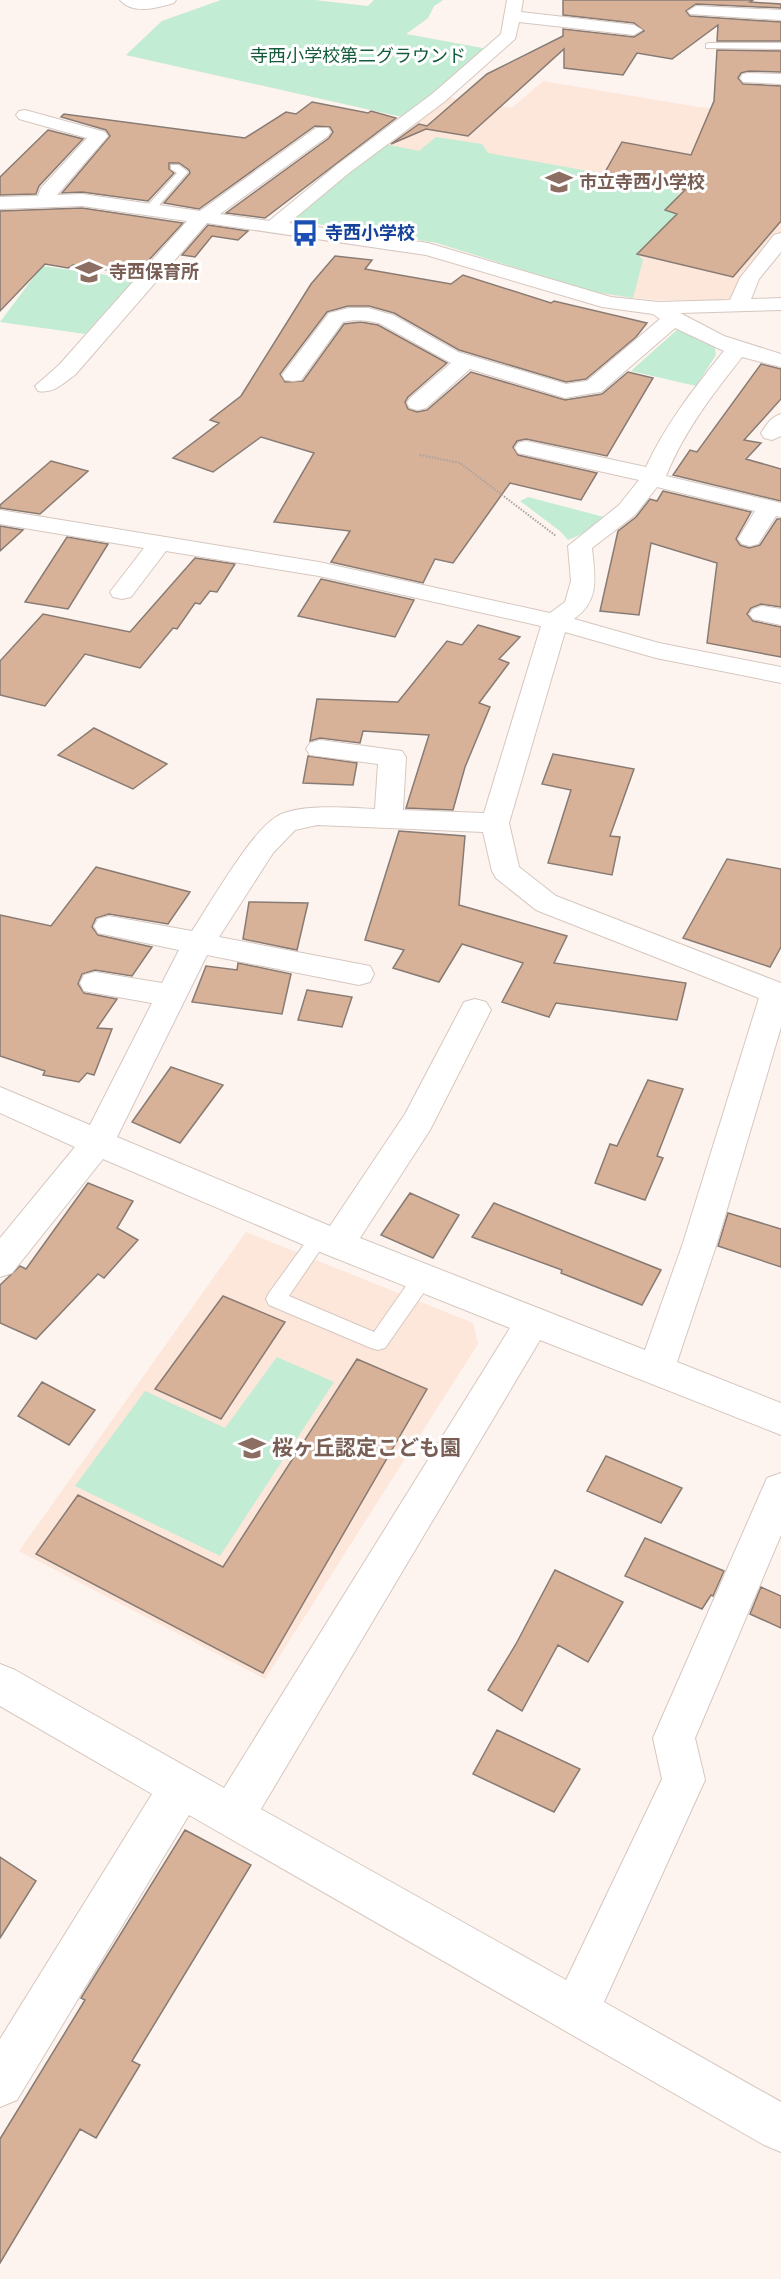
<svg xmlns="http://www.w3.org/2000/svg" width="781" height="2279" viewBox="0 0 781 2279" font-family="Cabin,'Noto Sans JP',sans-serif">
	<style>
		.built { fill: #fde6da }
		.green { fill: #c2ecd3 }
		.building { fill: #d8b199; stroke: #887b73; stroke-width: 1.5 }
		.lines { fill: none; stroke-linecap: round; stroke-linejoin: round }
		.lane-casing { stroke: #d6c7bf; stroke-width: 2 }
		.street-casing { stroke: #d6c7bf; stroke-width: 2 }
		.path { stroke: #aaa39f; stroke-width: 2; stroke-dasharray: 1.5 1.5; stroke-linecap: butt }
		.lane { fill: #fff; fill-rule: evenodd }
		.street { fill: #fff; fill-rule: evenodd }
		.labels { text-anchor: middle; stroke-width: 6; stroke-linejoin: round; paint-order: stroke }
		.far-park-label { font-size: 18px; fill: #145b3b; stroke: #fff }
		.far-education-label { font-size: 18px; font-weight: bold; fill: #785e54; stroke: #fff; text-anchor: start }
		.far-transit-label { font-size: 18px; font-weight: bold; fill: #164399; stroke: #fff; text-anchor: start }
		.education-label { font-size: 21px; font-weight: bold; fill: #785e54; stroke: #fff; text-anchor: start }
	</style>
	<rect width="100%" height="100%" fill="#fdf4ef"/>
	<path class="built" d="M221,0H314L368,6L374,0H443L434,6L428,18L406,34L493,50L442,96L512,108L543,81L699,107L781,115V239L740,300H654L615,296L590,291L437,243L293,220L410,119L126,55L162,21Z
		M246,1232L473,1323L478,1344L265,1679L19,1551Z"/>
	<path class="green" d="M221,0H314L368,6L374,0H443L434,6L428,18L406,34L493,50L411,119L126,55L162,21Z
		M436,137L482,144L488,153L643,181L679,192L678,196L666,210L677,214L637,253L643,260L633,298L590,291L437,243L293,220L380,143L419,151Z
		M42,266L135,279L85,334L0,322Z
		M680,327L714,342L716,355L696,386L631,371Z
		M528,497L604,517L584,533L568,540L560,531L520,501Z
		M277,1357L334,1382L220,1556L75,1486L145,1391L225,1428Z"/>
	<path class="building" d="M563,0H753L750,2L781,4V8L696,4L686,11L690,16L781,22V41H717L718,25L672,59L637,53L623,75L564,68V49L468,136L426,129L391,144L419,124L427,126L487,74L563,36V29L634,37L644,31L634,23L563,15Z
		M717,50L781,51V72L749,71L741,73L738,78L743,84L781,86V221L733,277L637,254L677,214L665,210L685,190L604,174L622,142L691,155L714,101Z
		M312,102L368,113L371,111L396,118L265,218L226,213L329,138L333,132L330,127L315,126L199,209L164,203L190,173L189,170L179,163H169V169L174,173L148,201L82,192L62,193L110,136L106,130L61,117L64,114L245,138L286,112L296,114Z
		M48,130L83,139L39,186L36,194L0,195V177Z
		M82,208L183,223L136,274L73,265L68,268L45,264L0,311V211Z
		M208,225L248,231L238,240L212,236L195,257L182,255Z
		M335,256L372,260L365,269L451,284L463,275L551,303L554,301L647,323L636,337L586,379L566,382L459,350L394,313L369,306H348L327,312L280,374L285,382L303,381L344,324L361,322L378,325L447,363L408,397L405,402L408,409L417,412L427,410L471,372L565,400L602,394L628,372L653,378L607,456L526,439L517,441L513,447L518,455L597,473L581,500L510,483L453,563L435,559L423,583L331,562L350,531L274,522L314,453L261,437L213,472L173,458L219,423L210,420L241,396L311,284Z
		M761,364L781,369V399L744,440L761,443L746,459L781,469V501L673,475L690,450L697,452Z
		M51,461L88,471L40,514L0,508V505Z
		M663,491L751,512L736,539L740,545L749,548L760,545L777,519H781V607L761,604L751,608L747,614L753,621L781,627V657L707,643L717,563L651,543L639,615L600,611L618,531L636,517L650,499L657,501Z
		M0,526L23,530L0,551Z
		M67,537L108,544L68,609L25,602Z
		M195,558L235,564L217,592L210,591L200,604L195,603L177,629L173,628L140,668L85,654L45,706L0,695V661L43,614L130,632Z
		M321,579L414,600L395,637L298,616Z
		M478,625L520,637L499,659L509,663L479,703L490,707L465,767L453,810L406,808L429,735L363,731L360,743L320,738L310,741L317,699L398,702L447,641L462,645Z
		M94,728L167,764L133,789L58,755Z
		M553,754L634,769L610,836L620,837L612,875L548,863L571,790L542,784Z
		M308,756L357,763L353,785L303,783Z
		M399,831L465,836L459,905L567,936L554,963L686,983L677,1020L556,1003L549,1017L502,1002L523,963L462,944L439,982L393,968L404,950L365,940Z
		M727,859L781,869V947L770,967L683,938Z
		M96,867L190,892L168,924L109,914L96,918L92,927L98,935L152,947L132,976L95,970L82,974L78,984L84,993L117,999L97,1028L112,1029L94,1075L87,1073L79,1082L43,1075L45,1071L0,1056V915L51,926Z
		M249,902L308,903L297,950L243,939Z
		M238,963L291,974L282,1014L192,1002L206,966L237,970Z
		M307,990L352,997L342,1027L298,1020Z
		M171,1067L223,1085L180,1143L132,1122Z
		M648,1080L683,1089L657,1156L663,1158L645,1200L595,1183L610,1144L617,1146Z
		M88,1183L133,1201L117,1228L138,1240L104,1278L98,1274L36,1339L0,1323V1285L20,1266L26,1269Z
		M410,1193L459,1215L433,1258L381,1235Z
		M494,1203L571,1234L661,1270L642,1305L561,1273L562,1270L472,1237Z
		M728,1213L781,1229V1267L718,1246Z
		M223,1296L285,1322L221,1419L155,1389Z
		M357,1359L427,1389L263,1673L36,1554L78,1495L223,1567Z
		M42,1382L95,1410L69,1445L18,1416Z
		M606,1456L682,1488L661,1523L587,1491Z
		M645,1538L724,1571L713,1596L711,1595L702,1609L625,1576Z
		M555,1570L623,1602L588,1662L558,1645L522,1711L488,1690L516,1644Z
		M761,1587L781,1596V1628L750,1614Z
		M497,1730L580,1769L554,1812L473,1774Z
		M185,1830L251,1865L132,2061L140,2065L96,2138L80,2129L0,2263V2139L85,2000L81,1998Z
		M0,1857L36,1881L0,1938Z"/>
	<g class="lines">
		<defs>
			<path id="lane" d="M709,43H781V49L706,48V44Z
				M171,165H179L188,172L154,211H146V207L177,173L171,169Z
				M320,1229L327,1232L329,1237L289,1296L374,1332L415,1273L422,1271L429,1273L432,1279L429,1285L385,1348L378,1350L371,1348L269,1305L266,1299L269,1293L313,1232Z"/>
			<path id="street" d="M120,0H176L174,3C157,8 133,15 120,0Z
				M507,0H523L521,12L634,25L642,30L634,35L519,22L515,39L444,102L349,173L289,223L428,243L611,297L658,302L730,300L740,278L774,235L781,233V252L759,279L751,299L781,298V310L680,313L724,336L781,354V367L742,357C713,394 684,431 666,476L781,503V517L776,516L758,544L750,546L742,544L738,539L755,511L657,487L635,515L592,548C595,578 600,600 574,619L659,643L781,667V683L656,658L565,632L509,823L519,867L556,896L781,983V1027L717,1243L677,1362L781,1403V1435L540,1340L261,1809L566,1980L662,1779L653,1738L767,1478L781,1473V1535L695,1738L705,1780L604,2002L781,2102V2152L764,2145L189,1815L17,2100L0,2107V2039L152,1794L0,1706V1664L15,1670L224,1788L510,1328L325,1254L103,1159L12,1273L0,1277V1238L75,1147L0,1113V1087L90,1125L152,1003L84,991L80,983L84,975L95,972L162,983L179,950L98,933L94,926L98,919L109,916L192,931C210,904 250,833 276,817C298,803 350,808 375,809L378,764L310,755L306,749L310,743L320,740L402,751L406,757L403,810L484,813L541,626L319,576L166,551L131,597L122,599L113,597L110,592L144,548L0,524V510L319,562L550,613L565,602L571,581L568,546L619,505L639,480L518,453L515,448L518,443L526,441L646,467C665,425 695,387 724,351L675,328L601,392L593,393L565,398L470,369L426,408L418,410L410,408L407,403L410,398L451,363L379,323C367,320 355,319 343,322L301,380L293,381L285,380L282,375L329,313L349,308H368L393,315L458,352L566,384L587,381L660,319L653,314L602,307L426,255L207,223L75,375C63,383 54,394 38,391L35,386L59,365L187,221L82,206L0,209V197L38,196L41,188L87,138L19,119L16,115L19,111L25,110L105,132L108,136L57,195L82,194L200,211L316,128H328L331,132L328,136L220,214L269,221L337,165L432,94L501,34ZM317,825L483,832L492,871L496,878L536,910L759,998L683,1243L645,1350L360,1238L430,1130L491,1010L486,1002L475,999L464,1002L405,1114L330,1226L117,1137L207,955L359,985L370,982L374,974L370,966L219,937L273,853L295,830Z
				M696,6L781,10V20L690,14L688,11Z
				M749,73L781,74V84L743,82L740,78L743,74Z
				M781,414V436L772,440L764,438L761,433C767,424 771,417 781,414Z
				M762,606L781,609V625L753,619L749,614L753,609Z"/>
		</defs>
		<use href="#lane" class="lane-casing"/>
		<use href="#street" class="street-casing"/>
		<path class="path" d="M420,455L460,463L556,536"/>
		<use href="#lane" class="lane"/>
		<use href="#street" class="street"/>
	</g>
	<defs>
		<symbol id="school-bare" viewBox="-9 -9 18 18"><path d="M0-5L7-2L0 1L-7-2ZM-4 1L0 2.5L4 1V4Q0 6-4 4Z" fill="#8d6e63" stroke="#fff" stroke-width="2.5" paint-order="stroke"/></symbol>
		<symbol id="bus-bare" viewBox="-9 -9 18 18"><path d="M-5-6H5V4H4V6H2V4H-2V6H-4V4H-5ZM-3.5-4V0h7V-4ZM-3.5 1.2v1.5H-2V1.2ZM2 1.2v1.5H3.5V1.2Z" fill="#1a4fb4" stroke="#fff" stroke-width="2.5" paint-order="stroke"/></symbol>
	</defs>
	<g fill-rule="evenodd">
		<use href="#school-bare" x="540" y="163" width="38" height="38"/>
		<use href="#bus-bare" x="286" y="214" width="38" height="38"/>
		<use href="#school-bare" x="70" y="253" width="38" height="38"/>
		<use href="#school-bare" x="233" y="1429" width="38" height="38"/>
	</g>
	<g class="labels">
		<g class="far-park-label">
			<text x="358" y="62">寺西小学校第二グラウンド</text>
		</g>
		<g class="far-education-label">
			<text x="579" y="188">市立寺西小学校</text>
			<text x="109" y="278">寺西保育所</text>
		</g>
		<g class="far-transit-label">
			<text x="325" y="239">寺西小学校</text>
		</g>
		<g class="education-label">
			<text x="272" y="1455">桜ヶ丘認定こども園</text>
		</g>
	</g>
</svg>
